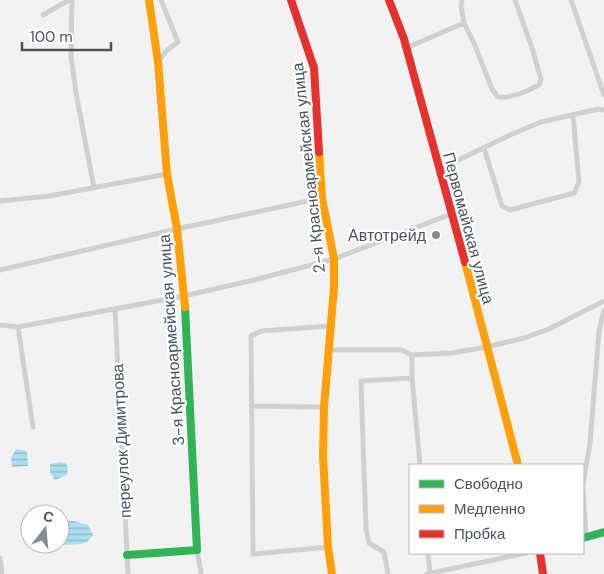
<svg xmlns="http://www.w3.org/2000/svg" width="604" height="574" viewBox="0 0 604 574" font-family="'DM Sans',sans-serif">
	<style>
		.water { fill: url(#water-rules) }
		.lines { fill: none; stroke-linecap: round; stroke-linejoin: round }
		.street { stroke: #ced1d3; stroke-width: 5 }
		.fast { stroke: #30b455; stroke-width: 8 }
		.slow { stroke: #ff9f0a; stroke-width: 8 }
		.jam { stroke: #e5322d; stroke-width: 8 }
		.poi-dot { fill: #848b93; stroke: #fff; stroke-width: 2 }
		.labels { text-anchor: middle; stroke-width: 4.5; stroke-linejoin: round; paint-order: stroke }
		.street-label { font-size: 16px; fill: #485360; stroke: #fff }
		.poi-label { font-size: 16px; fill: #485360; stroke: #fff; text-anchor: end }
	</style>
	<defs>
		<pattern id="water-rules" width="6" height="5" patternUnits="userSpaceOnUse" patternTransform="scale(1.25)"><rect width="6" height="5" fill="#abdef0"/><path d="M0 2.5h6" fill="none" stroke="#8db7c6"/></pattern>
	</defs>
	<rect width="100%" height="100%" fill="#f3f2f2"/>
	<path class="water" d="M16,449L27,451L28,466L12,467L11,458Z
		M59,462L66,463L68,469L67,475L55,480L50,473V464Z
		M60,521H74L88,525L93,535L87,542L80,544L50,546L47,544H60Z"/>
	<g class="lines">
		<path class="street" d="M72,0L71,56L76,93L94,188
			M462,0L461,6L464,23L474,43L492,89L498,97C511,99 527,91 539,85L541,79L532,48L515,0
			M571,0L604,95
			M43,15L69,0
			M406,48L464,23
			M158,62L167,50L178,42L161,0
			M484,148L502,206L510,210L574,193L579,182L573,115
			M440,169L510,135L541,122L598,109L604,110
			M0,201L49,196L167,174
			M0,270L177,229L322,198
			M115,309L128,574
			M0,325L18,327L184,296L258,279L334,259L451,214
			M18,327L33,427
			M328,350H401L412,355L452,353L487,347L524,338L549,329L604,301
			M412,355V378L420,465
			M251,406L324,407
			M583,484L590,443L599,331L604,310
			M583,488L586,537
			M328,547L253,554L251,336L261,331L330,326
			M197,550L201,573
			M428,553L430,573
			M0,558L2,574
			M388,574L384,552L369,543L366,529L361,381L412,378
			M427,574L526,553"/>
		<path class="fast" d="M583,538L604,532
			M127,555L197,550L185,307"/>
		<path class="slow" d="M149,0L158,62L167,174L177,229L185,307
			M319,152L322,198L334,259V287L324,407L323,456L328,547L332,574
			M465,262L518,465"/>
		<path class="jam" d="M291,0L314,68L319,152
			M389,0L404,39L465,262
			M540,553L543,574"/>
	</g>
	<circle class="poi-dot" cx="436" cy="235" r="5"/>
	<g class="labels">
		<g class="street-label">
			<text transform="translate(308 168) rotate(-96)" y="6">2-я Красноармейская улица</text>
			<text transform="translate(469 228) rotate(75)" y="6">Первомайская улица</text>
			<text transform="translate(171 340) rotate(-94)" y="6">3-я Красноармейская улица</text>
			<text transform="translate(121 441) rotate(-93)" y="6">переулок Димитрова</text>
		</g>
		<g class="poi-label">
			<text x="426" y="241">Автотрейд</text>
		</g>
	</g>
	<rect x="409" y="464" width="175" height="90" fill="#ffffff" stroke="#b6babf"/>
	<rect x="419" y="480" width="25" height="8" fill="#30b455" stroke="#b6babf"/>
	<text x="454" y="489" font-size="15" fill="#485360">Свободно</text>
	<rect x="419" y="505" width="25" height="8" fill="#ff9f0a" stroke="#b6babf"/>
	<text x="454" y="514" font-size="15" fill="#485360">Медленно</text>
	<rect x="419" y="530" width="25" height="8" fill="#e5322d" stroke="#b6babf"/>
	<text x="454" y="539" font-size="15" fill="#485360">Пробка</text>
	<g transform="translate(45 529) rotate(16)"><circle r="24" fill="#ffffff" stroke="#b6babf"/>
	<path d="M0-4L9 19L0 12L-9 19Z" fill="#848b93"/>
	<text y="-8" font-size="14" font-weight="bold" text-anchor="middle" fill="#485360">С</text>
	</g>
	<path d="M22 42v8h89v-8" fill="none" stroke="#485360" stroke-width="2.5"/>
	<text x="30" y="42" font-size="15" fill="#485360" stroke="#ffffff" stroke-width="4" paint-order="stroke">100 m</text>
</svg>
